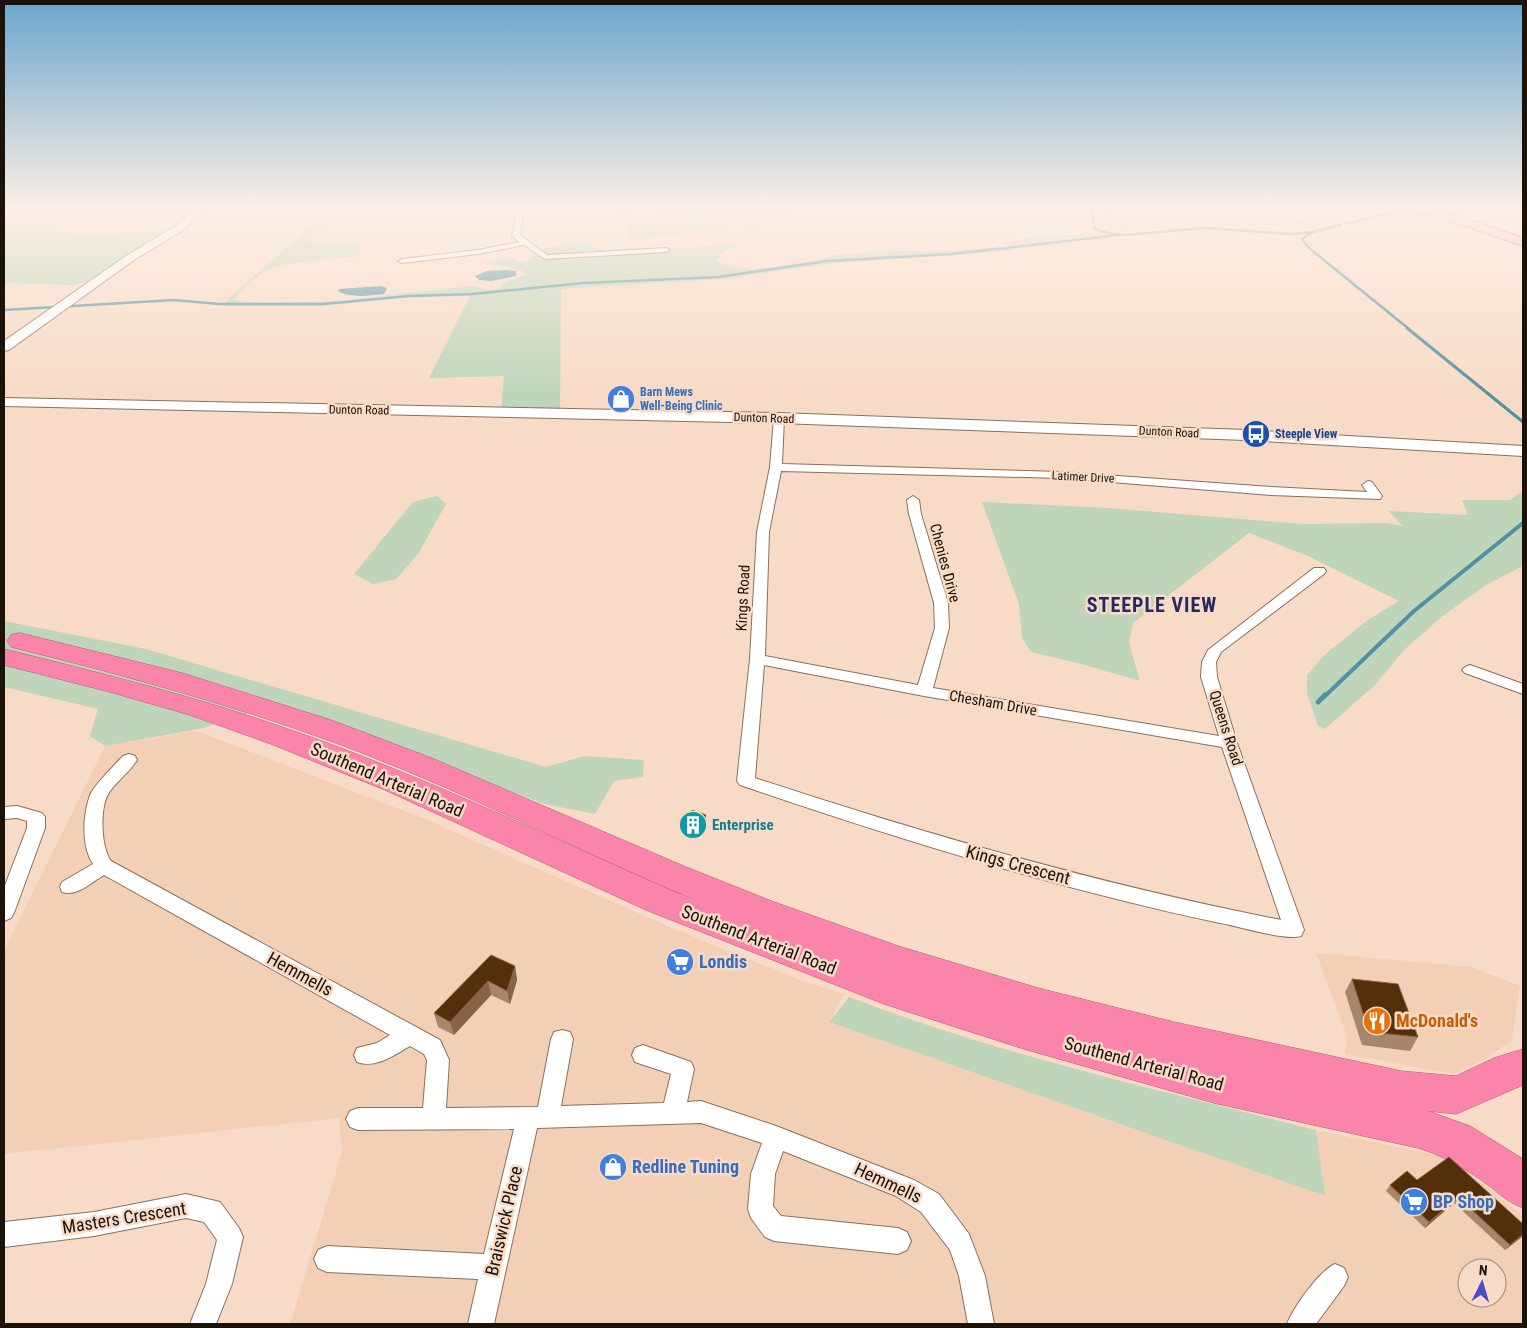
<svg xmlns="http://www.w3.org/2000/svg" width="1527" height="1328" viewBox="0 0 1527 1328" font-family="'Roboto Condensed',sans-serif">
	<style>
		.built { fill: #f2cfb5; fill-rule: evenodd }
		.green { fill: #bfd5ba }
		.water { fill: #5092a4 }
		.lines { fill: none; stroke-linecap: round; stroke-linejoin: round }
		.stream-far3 { stroke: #5092a4; stroke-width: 2.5 }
		.stream-far2 { stroke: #5092a4; stroke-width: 3 }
		.stream-far1 { stroke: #5092a4; stroke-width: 4 }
		.stream { stroke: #5092a4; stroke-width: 5 }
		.street-casing { stroke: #8a705d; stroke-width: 2 }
		.secondary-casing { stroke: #8a705d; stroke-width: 2 }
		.primary-casing { stroke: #ad5d72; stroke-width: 2 }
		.highway-casing { stroke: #ad5d72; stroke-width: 1 }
		.street { fill: #fff; fill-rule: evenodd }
		.secondary { fill: #fff; fill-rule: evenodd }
		.primary { fill: #fdb6cc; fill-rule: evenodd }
		.highway { fill: #fb85aa; fill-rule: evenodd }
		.wall { fill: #a68569 }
		.shaded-wall { fill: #866344 }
		.building { fill: #552f0c; stroke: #866344 }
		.labels { text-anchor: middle; stroke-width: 5; stroke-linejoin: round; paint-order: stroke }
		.far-shop-label { font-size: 12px; font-weight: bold; fill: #366cbe; stroke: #f8dbc6; text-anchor: start }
		.far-street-label { font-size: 12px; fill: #1b120a; stroke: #f8dbc6 }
		.far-transit-label { font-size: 12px; font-weight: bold; fill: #164399; stroke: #f8dbc6; text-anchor: start }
		.street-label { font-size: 15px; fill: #1b120a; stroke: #f8dbc6 }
		.culture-label { font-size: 15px; font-weight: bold; fill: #0d838f; stroke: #f8dbc6; text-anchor: start }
		.near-street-label { font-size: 18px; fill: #1b120a; stroke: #f8dbc6 }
		.near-shop-label { font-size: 18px; font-weight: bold; fill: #366cbe; stroke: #f8dbc6; text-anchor: start }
		.near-food-label { font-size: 18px; font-weight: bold; fill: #c56008; stroke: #f8dbc6; text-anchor: start }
		.district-label { font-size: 20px; font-weight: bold; letter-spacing: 1px; fill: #262a64; stroke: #f8dbc6 }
	</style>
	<rect width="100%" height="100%" fill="#f8dbc6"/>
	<path class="built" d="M197,731L425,819L672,928L799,980L844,994L829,1022L1324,1196L1316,1130L1451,1158L1523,1216V1324H290L342,1152L339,1118L4,1154V951L105,746ZM1467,1268H1497V1298H1467Z
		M1316,953L1472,967L1520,986L1512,1040L1484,1060L1454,1074L1345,1054L1347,1036Z"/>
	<path class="green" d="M4,207H195L187,216L78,218L71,219L57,226L56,230L81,234L167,231L166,233L86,282L72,285L4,283Z
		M619,207H627L632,210V214L639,217L635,219V223L655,222L658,217L656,213L650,209L653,207H783L796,217L798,224L749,229L735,227L694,231L680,235L626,240L628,236L627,225L619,222V219L623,216Z
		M1101,207H1108L1121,225L1204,221L1284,225L1312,218L1340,217L1289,227L1209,222L1111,227Z
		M323,213L322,223L337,227L320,230L307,239L312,242L361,244L362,249L358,256C331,260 289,260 265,271C252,278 242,289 234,300L262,303L339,301L470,286L489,290L499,289L505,282L526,275L521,270L478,262L512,259C521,265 528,262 535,255L530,252C542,249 577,240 589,244C594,246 596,249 602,250L649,251L740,244C729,250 722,250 716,261L732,267L751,270L820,260L833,255L907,250L933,252L1044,244L1050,245L997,252L837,263L724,279L561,289L560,414L501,413L504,376L429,378L470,296L395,298L324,306H223L226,301L299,237Z
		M1088,232C1072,241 1018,244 998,244L1038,236L1074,235Z
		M1523,491V566L1486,585L1444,615L1404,650L1374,686L1325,729L1318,726L1307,693V675L1323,656L1369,619L1399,601L1308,556L1249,533L1133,623L1129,643L1140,681L1081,664L1031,652L1022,638L1019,604L982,502L1108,508L1304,524L1388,523L1402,526L1389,511L1468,515L1462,500H1510Z
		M437,496L446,504L418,554L396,579L373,584L354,574L413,502Z
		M4,621L146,649L546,767L584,756L644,760L643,777L614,781L595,814L544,804L276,704L200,729L105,746L90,736L98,709L4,687Z
		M849,997C1000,1055 1159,1090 1316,1130L1325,1196L829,1022Z"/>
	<path class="water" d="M506,270L516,271V276L491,281L479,280L475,276L487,271Z
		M381,286L387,288L384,294C371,295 350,299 338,291L339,289Z"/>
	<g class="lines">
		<path class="stream-far3" d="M1090,207L1095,229L1112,234L1125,235L1205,228L1291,234L1312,232L1341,225
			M1346,224L1413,207
			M1312,232L1302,239L1309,248L1409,329
			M4,310L174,300L219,304H323L409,296L472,294L583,283L719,277L827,261L952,254L1119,235"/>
		<path class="stream-far2" d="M1407,328L1523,422"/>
		<path class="stream-far1" d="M1324,697L1414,611L1523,523"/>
		<path class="stream" d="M1318,702L1325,695"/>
		<defs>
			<path id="street" d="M518,207H524L520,235L547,255L666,248L670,250L666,252L545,259L524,245L478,254L402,263L398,261L402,259L478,250L519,242L512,236Z
				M779,415L784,418L782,464L1062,472L1271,487L1367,492L1362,485L1368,481L1372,482L1382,496L1380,499L1271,495L1062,478L781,471L769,532L765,656L918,685L935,628L934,603L909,514L907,500L913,496L919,500L921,514L948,603L949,628L933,688L1219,736L1201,677L1202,662L1208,650L1314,568H1324L1326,571L1324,574L1221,652L1216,662L1217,677L1237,743L1304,930L1301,936C1286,941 1238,926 1220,923C1056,888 898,839 740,785L737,781L750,659L757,532L770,467L774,418ZM764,665L924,696L1222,747L1281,920C1102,885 928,835 755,778Z
				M1470,665L1523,684V694L1465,673L1462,670L1465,667Z
				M129,754L135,756L137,760C129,773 114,783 107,796C100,812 101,848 111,861L440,1040L449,1060L446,1108L538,1107L551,1039L554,1032L562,1030L570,1032L573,1039L561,1106L664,1103L671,1074L635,1062L632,1055L635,1048L643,1045L691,1062L694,1069L687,1102L701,1101L776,1126L914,1180L939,1194L969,1234L985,1276L994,1324H968L959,1276L950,1250L921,1212L896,1196L783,1151L775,1174L773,1206L781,1216L898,1228L907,1232L911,1241L907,1250L898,1254L774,1241L765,1237L751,1218L748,1209L751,1174L762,1143L701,1123L537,1128L494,1324H468L478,1279L327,1272L318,1268L314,1259L318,1250L327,1246L484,1254L514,1129L358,1130L350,1127L346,1119L350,1111L358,1108H423L427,1060L424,1054L410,1046C394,1055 376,1069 357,1062L354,1055L357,1048L377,1043L390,1035L104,875C92,882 77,897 62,892L60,887L62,882L93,864C81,846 83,815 90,795C95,784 114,766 123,756Z
				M17,806L42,813L45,817V828L14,913L11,918L4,921V888L27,828V821L17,818L4,819V807Z
				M186,1194L220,1202L239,1228L243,1237L232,1284L216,1324H190L206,1284L217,1240L204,1222L186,1218L94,1236L4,1247V1222L94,1212Z
				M1335,1264L1344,1268L1348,1277L1344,1286L1316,1324H1287C1293,1308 1319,1271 1335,1264Z"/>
			<path id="secondary" d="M194,207H205L185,229L134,260L9,350L4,351V341L126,256L177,225Z
				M4,398L779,413L1246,430L1523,446V456L1246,440L779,423L4,406Z"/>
			<path id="primary" d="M1401,207C1442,207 1484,225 1523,238V246L1463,225L1402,209Z"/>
			<path id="highway" d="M20,633L182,673L331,720L429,757L686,867L774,902L898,946L1038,988L1174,1022L1401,1071L1456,1076L1494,1058L1523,1049V1085L1456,1114L1428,1111L1470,1126L1523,1159V1208C1506,1202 1496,1190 1481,1180C1461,1166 1441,1155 1418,1148L1214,1103L1024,1049L884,1004L646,910L385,790L271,744L190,715L110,692L4,665V649C101,673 197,697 291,730C421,775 545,835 670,890L693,899C580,851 471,795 357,751C244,708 128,676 11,647L7,641L11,635Z"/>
		</defs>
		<use href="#street" class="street-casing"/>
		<use href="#secondary" class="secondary-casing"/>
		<use href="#primary" class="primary-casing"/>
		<use href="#highway" class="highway-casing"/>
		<use href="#street" class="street"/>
		<use href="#secondary" class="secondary"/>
		<use href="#primary" class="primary"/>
		<use href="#highway" class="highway"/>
	</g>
	<path class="wall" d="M706,815V819L695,836L680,831V826Z
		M491,955L515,966L517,980L510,1004L491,995L454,1035L438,1027L434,1013Z
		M1352,979L1418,1037L1410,1051L1362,1045L1345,992Z
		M1417,1180L1523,1224V1236L1505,1250L1454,1203L1425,1228L1386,1191L1390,1185Z"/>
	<path class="shaded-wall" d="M706,815V819L695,836V831Z
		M515,966L517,980L510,1004L507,991Z
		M488,981L491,995L454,1035L450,1022Z
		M1458,1197L1454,1203L1425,1228L1429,1222Z
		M1523,1234V1236L1505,1250L1510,1245Z"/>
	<path class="building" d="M692,810L706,815L695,831L680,826Z
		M491,955L515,966L507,991L488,981L450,1022L434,1013Z
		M1352,979L1398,984L1418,1037L1369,1032Z
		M1449,1157L1523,1224V1234L1510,1245L1458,1197L1429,1222L1390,1185L1407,1171L1417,1180Z"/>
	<linearGradient id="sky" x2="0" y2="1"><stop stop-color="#6ba6cd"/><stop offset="0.53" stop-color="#fcefe5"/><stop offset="1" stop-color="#fcefe5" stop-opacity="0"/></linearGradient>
	<rect width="1527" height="393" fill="url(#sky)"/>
	<defs>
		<symbol id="shop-disc" viewBox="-11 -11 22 22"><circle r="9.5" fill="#3f7fe0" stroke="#f8dbc6"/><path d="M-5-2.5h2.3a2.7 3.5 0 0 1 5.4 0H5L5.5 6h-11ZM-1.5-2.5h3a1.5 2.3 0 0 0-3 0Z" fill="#fff"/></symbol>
		<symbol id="bus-disc" viewBox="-11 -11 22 22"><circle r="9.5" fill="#1a4fb4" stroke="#f8dbc6"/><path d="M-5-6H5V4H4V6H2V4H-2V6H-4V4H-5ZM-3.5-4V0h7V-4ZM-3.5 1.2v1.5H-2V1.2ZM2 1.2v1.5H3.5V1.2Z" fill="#fff"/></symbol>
		<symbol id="building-disc" viewBox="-11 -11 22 22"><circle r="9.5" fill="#0f9aa8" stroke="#f8dbc6"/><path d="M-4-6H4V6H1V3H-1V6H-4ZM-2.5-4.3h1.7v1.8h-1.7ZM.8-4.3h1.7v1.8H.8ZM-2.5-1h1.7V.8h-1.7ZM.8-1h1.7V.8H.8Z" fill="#fff"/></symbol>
		<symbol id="supermarket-disc" viewBox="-11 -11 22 22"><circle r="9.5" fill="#3f7fe0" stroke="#f8dbc6"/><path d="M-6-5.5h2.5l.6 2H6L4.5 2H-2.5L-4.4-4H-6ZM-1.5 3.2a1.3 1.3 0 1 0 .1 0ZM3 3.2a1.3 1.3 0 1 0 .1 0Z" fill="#fff"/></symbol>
		<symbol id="restaurant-disc" viewBox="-11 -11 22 22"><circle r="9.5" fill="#e8710a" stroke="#f8dbc6"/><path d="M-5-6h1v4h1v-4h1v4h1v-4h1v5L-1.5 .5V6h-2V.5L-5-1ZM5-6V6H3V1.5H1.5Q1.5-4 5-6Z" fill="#fff"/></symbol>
	</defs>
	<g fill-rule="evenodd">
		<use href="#shop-disc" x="605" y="383" width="32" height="32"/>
		<use href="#bus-disc" x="1240" y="418" width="32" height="32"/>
		<use href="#building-disc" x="677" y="809" width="32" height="32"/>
		<use href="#supermarket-disc" x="664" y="946" width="32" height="32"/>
		<use href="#restaurant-disc" x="1361" y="1005" width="32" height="32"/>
		<use href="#shop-disc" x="597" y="1151" width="32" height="32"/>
		<use href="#supermarket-disc" x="1398" y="1186" width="32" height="32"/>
	</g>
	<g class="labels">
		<g class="far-shop-label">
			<text x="640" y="396">Barn Mews<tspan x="640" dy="14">Well-Being Clinic</tspan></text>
		</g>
		<g class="far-street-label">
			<text transform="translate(359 410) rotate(1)" y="4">Dunton Road</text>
			<text transform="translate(764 418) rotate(2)" y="4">Dunton Road</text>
			<text transform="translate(1169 432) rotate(3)" y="4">Dunton Road</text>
			<text transform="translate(1083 477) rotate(3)" y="4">Latimer Drive</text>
		</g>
		<g class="far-transit-label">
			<text x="1275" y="438">Steeple View</text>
		</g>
		<g class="street-label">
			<text transform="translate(945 563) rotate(75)" y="5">Chenies Drive</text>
			<text transform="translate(743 598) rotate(-87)" y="5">Kings Road</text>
			<text transform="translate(993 703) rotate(10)" y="5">Chesham Drive</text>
			<text transform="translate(1226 728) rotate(72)" y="5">Queens Road</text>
		</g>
		<g class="culture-label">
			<text x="712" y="830">Enterprise</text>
		</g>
		<g class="near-street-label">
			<text transform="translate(387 780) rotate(23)" y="6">Southend Arterial Road</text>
			<text transform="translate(1018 865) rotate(15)" y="6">Kings Crescent</text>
			<text transform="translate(759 940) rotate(21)" y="6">Southend Arterial Road</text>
			<text transform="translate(300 974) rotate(29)" y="6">Hemmells</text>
			<text transform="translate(1144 1064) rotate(15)" y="6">Southend Arterial Road</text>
			<text transform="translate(888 1183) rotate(25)" y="6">Hemmells</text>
			<text transform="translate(124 1218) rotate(-9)" y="6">Masters Crescent</text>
			<text transform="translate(504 1221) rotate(-77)" y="6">Braiswick Place</text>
		</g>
		<g class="near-shop-label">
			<text x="699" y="968">Londis</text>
			<text x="632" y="1173">Redline Tuning</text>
			<text x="1433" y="1208">BP Shop</text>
		</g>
		<g class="near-food-label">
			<text x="1396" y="1027">McDonald's</text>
		</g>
		<g class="district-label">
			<text x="1152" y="612">STEEPLE VIEW</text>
		</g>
	</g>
	<rect width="1527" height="1328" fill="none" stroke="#1b120a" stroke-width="10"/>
	<g transform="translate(1482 1283) rotate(5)"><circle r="24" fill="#f8dbc6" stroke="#a08b7b"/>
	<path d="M0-4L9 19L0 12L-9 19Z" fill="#484dc3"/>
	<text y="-8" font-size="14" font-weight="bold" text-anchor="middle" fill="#1b120a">N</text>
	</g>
</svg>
